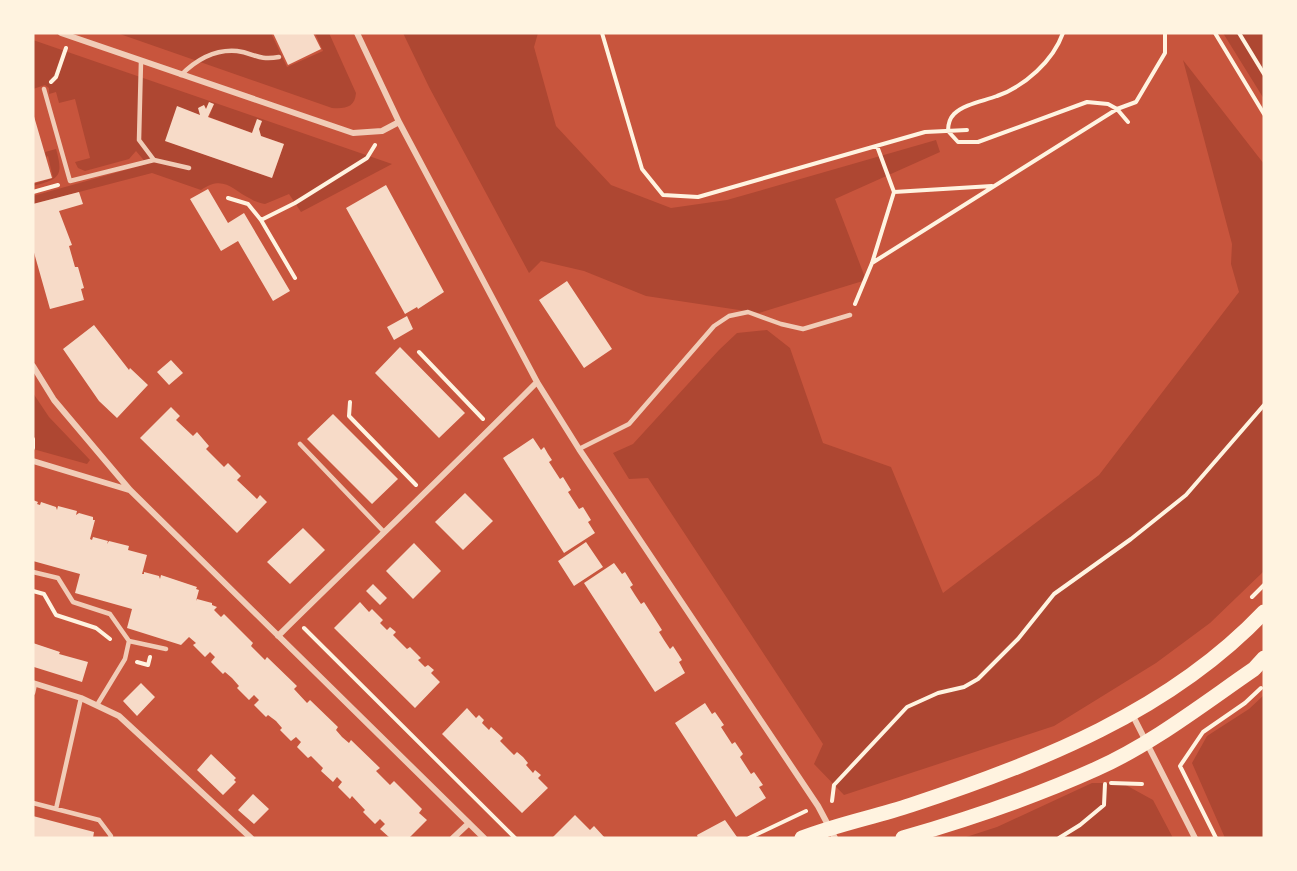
<svg xmlns="http://www.w3.org/2000/svg" width="1297" height="871" viewBox="0 0 1297 871" font-family="'DejaVu Sans',sans-serif">
	<style>
		.green { fill: #ae4732; fill-rule: evenodd }
		.building { fill: #f7dbc8 }
		.lines { fill: none; stroke-linecap: round; stroke-linejoin: round }
		.path { stroke: #fff3e0; stroke-width: 4 }
		.service { stroke: #f1ccb7; stroke-width: 4.5 }
		.minor { stroke: #f1ccb7; stroke-width: 6 }
		.primary { stroke: #fff3e0; stroke-width: 15 }
	</style>
	<rect width="100%" height="100%" fill="#c8553d"/>
	<path class="green" d="M117,33H271L287,67L323,51L315,33H329L356,93C355,107 346,109 332,108Z
		M403,33H538L534,47L556,126L611,185L671,208L727,200L936,140L940,152L835,199L866,280L759,313L646,296L584,271L541,261L529,273L429,87Z
		M1223,33H1264V99Z
		M33,40L392,164L301,212L289,194L265,204C261,203 255,202 251,199C232,190 224,174 201,190L152,173L33,204V196L147,164L136,151L129,159L85,171L78,168L75,162L90,158L75,99L59,103L56,92L49,94V88L45,85L33,89ZM209,102L214,104L209,117L252,133L257,119L262,121L259,129L261,136L284,144L272,178L166,141L177,107L200,115L199,107L204,105L206,109Z
		M1183,60L1264,164V571L1210,623L1156,663L1054,726L844,795L814,764L823,744L648,478L629,479L613,453L633,444L719,350L737,333L767,330L790,348L823,443L891,467L943,593L1099,475L1239,292L1231,264L1232,244Z
		M56,149C64,177 59,179 33,186V184L53,178L48,156L46,157L45,152Z
		M33,393L49,417L90,460L87,464L33,449Z
		M1264,695V838H1225L1192,763L1207,736L1249,709Z
		M1092,783H1122L1153,800L1173,838H963L997,827Z"/>
	<path class="building" d="M273,33H313L321,49L288,65Z
		M209,102L214,104L208,117L252,133L257,119L262,121L259,129L261,136L284,144L272,178L165,141L177,106L200,115L198,108L204,105L206,109Z
		M33,113L52,178L33,183Z
		M386,185L444,292L418,309L417,307L405,314L346,208Z
		M208,189L228,223L244,213L290,291L273,301L238,241L221,251L190,199Z
		M79,192L83,204L59,211L72,245L69,246L75,267H78L84,288L81,289L84,300L50,309L33,249V204Z
		M567,281L612,349L584,368L539,300Z
		M407,316L413,329L394,340L387,327Z
		M94,325L129,370L130,368L148,385L117,418L99,401L63,349Z
		M400,347L465,413L439,438L375,373Z
		M171,360L183,373L169,385L157,372Z
		M171,407L180,416L176,420L193,436L197,432L209,446L206,449L224,467L228,463L241,476L237,480L257,499L260,495L267,502L237,533L140,438Z
		M333,414L398,479L372,504L307,439Z
		M533,438L541,450L544,447L548,454L552,460L549,462L560,479L563,477L571,490L568,492L579,509L583,507L591,520L588,522L595,533L564,553L503,458Z
		M465,493L493,521L463,550L435,522Z
		M33,500L38,502L37,504L40,505L41,502L56,507L57,510L58,506L77,511L76,515L79,513L93,517V520H95L90,539L92,540L93,537L108,541L107,544L109,541L129,546L128,550L147,555L142,574H144V572L159,576L160,579L161,575L197,587L196,589L199,590L196,601L197,599L212,603V605L217,607L214,610L221,617L224,614L253,643L251,646L265,660L267,657L297,686L294,689L307,703L310,700L338,727L336,730L342,737L349,743L351,740L380,768L376,771L390,785L394,781L422,809L419,813L427,820L409,838H390L380,829L385,824L380,819L375,824L363,812L365,810L352,796L350,799L338,787L342,782L337,777L333,782L321,771L323,768L311,756L308,758L297,747L301,742L296,737L291,741L280,730L282,728L276,721L268,715L266,717L254,705L259,700L254,695L249,700L237,688L239,686L232,678L225,672L223,674L211,662L215,657L210,652L205,657L193,645L196,643L189,637L181,645L127,628L132,609L75,593L80,574L33,561Z
		M303,528L325,550L290,584L267,562Z
		M586,542L603,567L574,586L558,561Z
		M414,543L441,571L413,599L386,571Z
		M614,563L622,574L625,572L633,585L630,587L635,595L641,604L644,602L662,630L659,632L664,640L670,649L673,646L682,660L679,662L685,673L655,692L584,583Z
		M373,584L387,598L380,605L366,591Z
		M360,602L369,612L372,609L383,620L380,623L387,630L390,627L396,632L393,635L407,649L410,647L421,658L418,660L425,667L428,665L434,670L431,673L440,682L415,708L334,628Z
		M33,643L60,652L59,654L88,662L82,682L34,667Z
		M141,683L155,697L137,716L123,701Z
		M705,703L712,714L715,712L724,725L721,727L732,744L735,742L743,754L740,757L751,774L754,772L763,785L759,787L766,798L736,817L675,723Z
		M467,708L476,718L479,715L484,720L482,723L489,730L491,727L503,738L500,741L514,755L517,752L523,757L528,763L526,765L533,773L535,770L541,775L538,778L548,788L522,813L442,734Z
		M211,754L236,778L234,780L236,782L223,795L197,770Z
		M253,794L269,809L254,824L238,810Z
		M575,815L590,830L594,826L605,838H552Z
		M33,816L94,832L93,838H33Z
		M725,820L737,837L698,838L697,835Z"/>
	<g class="lines">
		<path class="path" d="M602,33L642,169L663,195L698,197L925,132L967,130
			M1063,33C1053,61 1025,86 997,96C984,101 964,104 954,114C949,119 948,124 948,131L958,142H978L1087,102L1108,104L1117,109L1128,122
			M1215,33L1264,114
			M1239,33L1264,74
			M51,82L56,77L66,48
			M33,192L58,185
			M894,192L992,186
			M228,198L248,204L261,220L295,278
			M261,220L295,203L367,158L375,145
			M872,263L1117,109L1136,102L1165,53V33
			M855,304L872,263L894,192L877,146
			M419,352L483,419
			M350,402L349,416L416,485
			M33,439V448
			M33,591L44,594L56,615L96,628L110,639
			M1252,597L1264,585
			M304,628L515,838
			M137,662L148,665L150,657
			M1111,783L1142,784
			M832,801L834,785L907,707L938,693L964,687L978,679L1018,639L1054,594L1131,539L1186,495L1264,405
			M749,838L806,811
			M1059,838L1080,825L1104,805L1105,784
			M1216,838L1180,766L1203,732L1245,703L1261,688"/>
		<path class="service" d="M141,61L139,140L154,160L189,168
			M181,75C196,60 215,49 237,51C254,53 258,61 279,57
			M44,89L70,181L154,160
			M300,444L384,532
			M579,449L629,424L714,326L729,316L748,312L781,324L803,329L850,315
			M33,572L58,578L73,602L110,614L129,641L166,649
			M33,693L35,684
			M97,705L125,659L129,641
			M33,803L99,820L111,836L110,838
			M56,809L81,698"/>
		<path class="minor" d="M61,33L353,133L382,131L399,122
			M357,33L399,122L537,382L579,449L818,806L835,838
			M33,366L54,400L130,490L484,838
			M33,461L129,490
			M278,636C364,551 452,468 537,382
			M33,683L81,698L119,716L251,838
			M1132,714L1195,838
			M453,838L469,823"/>
		<path class="primary" d="M802,838C838,824 875,817 911,805C1039,763 1170,711 1264,612
			M903,838C969,819 1034,797 1096,769C1152,744 1203,704 1254,669L1264,658"/>
	</g>
	<rect width="1297" height="871" fill="none" stroke="#fff3e0" stroke-width="69"/>
</svg>
